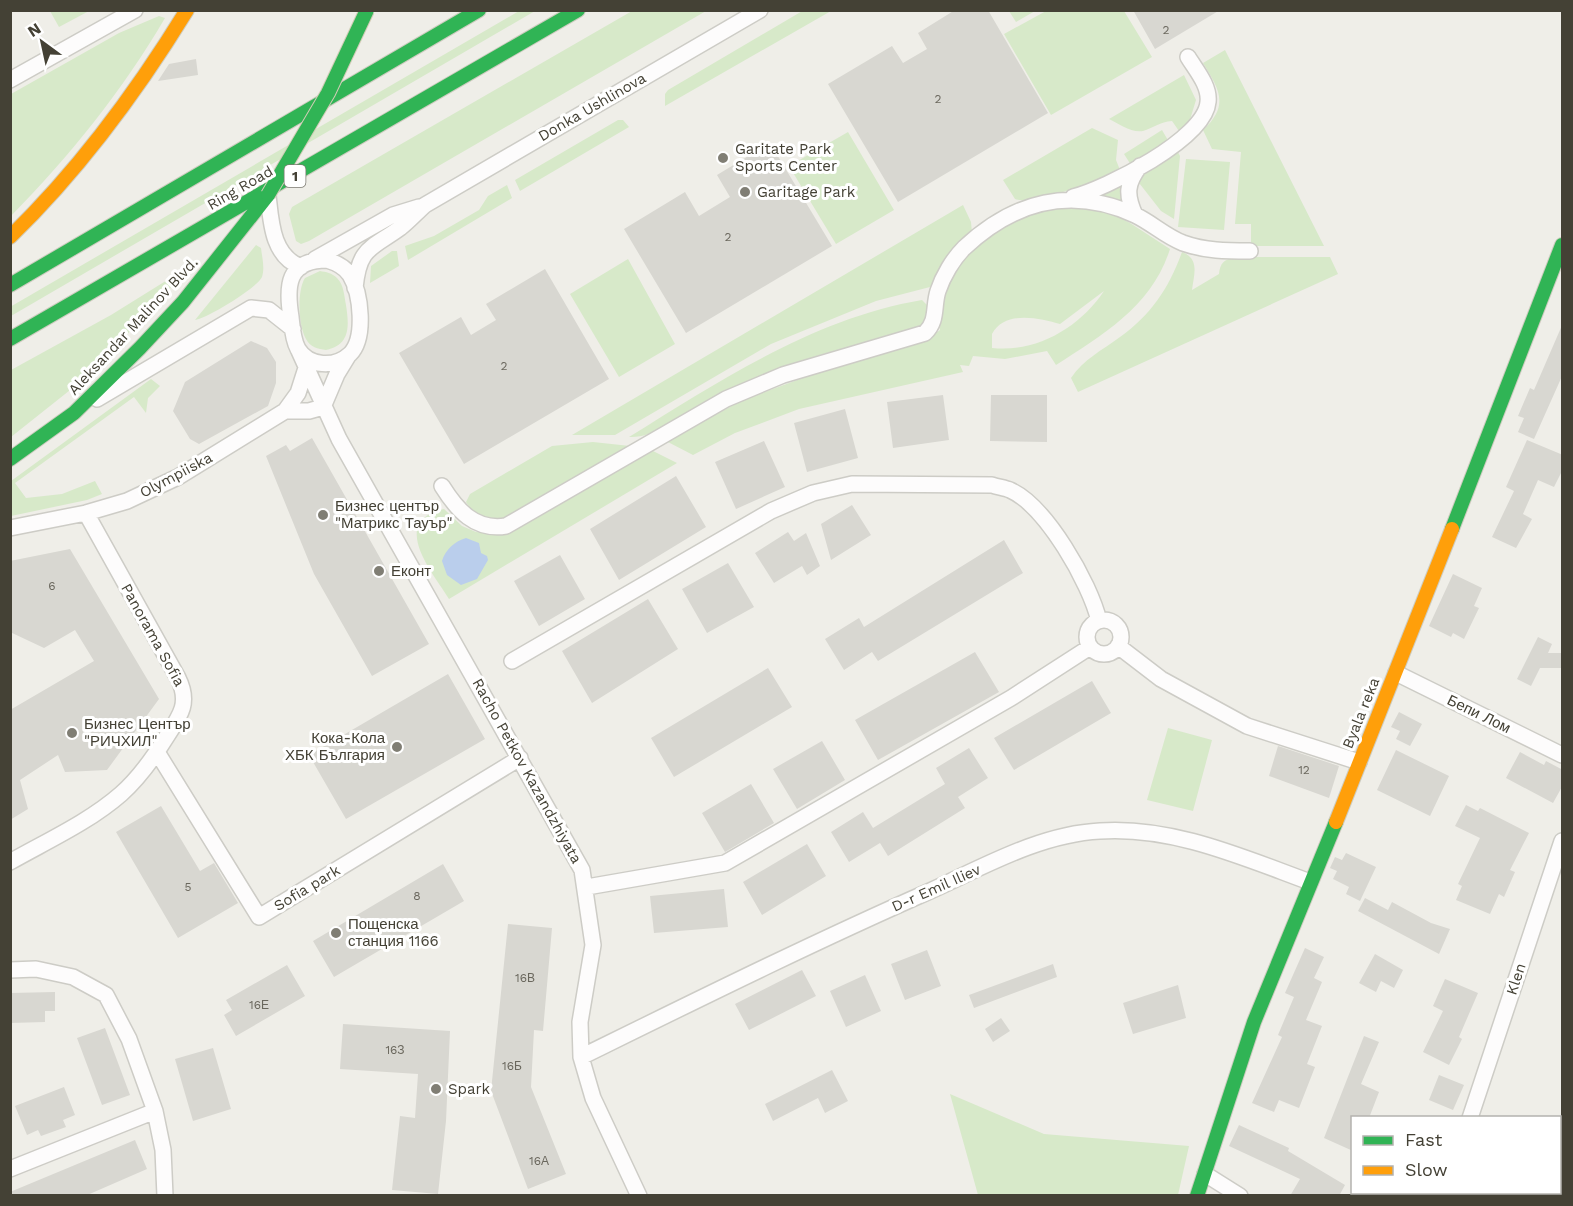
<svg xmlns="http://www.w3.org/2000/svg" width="1573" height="1206" viewBox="0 0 1573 1206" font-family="'Work Sans',sans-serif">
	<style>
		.green { fill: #d7e9c9; fill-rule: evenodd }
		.water { fill: #baceec }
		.building { fill: #d8d7d1 }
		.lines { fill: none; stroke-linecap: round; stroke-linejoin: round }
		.street-casing { stroke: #cdccc6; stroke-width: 18 }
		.fast-casing { stroke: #ceccbf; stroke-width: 16 }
		.slow-casing { stroke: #ceccbf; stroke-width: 16 }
		.street { stroke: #fdfcfc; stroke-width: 15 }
		.fast { stroke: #30b455; stroke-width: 14 }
		.slow { stroke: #ff9f0a; stroke-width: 14 }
		.fast-bridge-casing { stroke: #d1cdb6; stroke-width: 16; stroke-linecap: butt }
		.fast-bridge { stroke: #30b455; stroke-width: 14 }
		.poi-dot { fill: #807e74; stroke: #fff; stroke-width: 2 }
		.labels { text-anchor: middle; stroke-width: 6; stroke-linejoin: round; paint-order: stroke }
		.number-label { font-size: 12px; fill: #6a675d }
		.shield { fill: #fff; stroke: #7c7a72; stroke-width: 1.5 }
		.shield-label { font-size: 14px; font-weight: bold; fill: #444135 }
		.street-label { font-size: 15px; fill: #444135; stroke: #fff }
		.poi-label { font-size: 15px; fill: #444135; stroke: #fff; text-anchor: start }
	</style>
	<rect width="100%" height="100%" fill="#efeee8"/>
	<path class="green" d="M804,10L831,11L665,106V94L668,90Z
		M50,11H89L59,27Z
		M519,11H535L11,316L10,307Z
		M632,11H706L309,241L301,244L296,241L289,214L292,207Z
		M1009,11H1035L1016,22Z
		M1046,11H1124L1152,57L1051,115L1004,34Z
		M159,16L165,18C123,90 69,157 11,216V94L119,33Z
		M1225,50L1324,246H1251V224H1235L1241,152L1212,149L1203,130C1230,105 1219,89 1203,63Z
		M1184,75L1196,100L1189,123L1179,131L1172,121C1160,122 1153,128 1143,131C1131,133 1119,124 1109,119Z
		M618,120H623L629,127L520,191L515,180Z
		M1092,128L1118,140L1116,160L1120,170C1100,179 1034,207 1015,199L1003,180Z
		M1162,130L1169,142L1131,165L1124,154Z
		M848,132L894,210L836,244L789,166Z
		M1178,152L1180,156L1174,219L1161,211L1136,179Z
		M1186,159L1230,162L1224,230L1178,227Z
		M1124,182L1121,193L1124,204L1093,196Z
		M507,185L512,198L408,260L405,246L434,236L479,210L488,196Z
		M963,205L971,222L972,233L951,253L930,287L876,301L771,344L615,435H572Z
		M1048,206L1103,209L1130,223L1170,249C1152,306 1104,334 1056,365L1047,351L1005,359L973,356L969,366L960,365L963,372L799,409L735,433L693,455L666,441L743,400L827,369L933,335L940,330C934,293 960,250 992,231C1009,221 1030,214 1048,206ZM1104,291C1080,327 1037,353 992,348V334C1005,310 1039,318 1060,324Z
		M256,245L261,248C262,257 265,268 262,277C257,288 206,319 195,320Z
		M392,251H397L399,266L370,283L371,266Z
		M1182,252C1200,259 1194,274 1192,290L1219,274C1220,263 1224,260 1234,257H1330L1338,274L1078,392L1071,378C1084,359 1101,351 1120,337C1151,315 1169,288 1182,252Z
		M628,259L675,344L619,377L570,294Z
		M193,264L89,375L11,437V370L111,315Z
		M320,271C326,272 332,273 337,278C344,285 344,295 346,305C349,325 351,345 326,350C318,349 310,347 306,339C298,326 297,290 305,278Z
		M922,300L929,307V317L921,328C845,347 767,366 699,405C677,418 655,438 629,437C719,381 815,318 922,300Z
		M151,379L160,386L148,398L146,413L134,397L15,483L26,498L62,494L95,481L102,494L87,500L11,516V481Z
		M593,442L630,446L505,520L480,517L474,514L466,502L470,494L552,446Z
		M651,450L677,463L449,599C433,573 388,521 444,509L462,526L476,532L506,534Z
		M1168,728L1212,740L1193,811L1147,800Z
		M950,1094L1044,1134L1189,1146L1178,1195H978Z"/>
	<path class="water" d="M466,538L479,543L481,553L487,556L488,560L477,579L461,585L447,575L442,561C445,550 455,541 466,538Z"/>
	<path class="building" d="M955,10H988L1048,113L898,202L828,84L892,46L903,63L927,49L918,33Z
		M1133,10H1220L1155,49Z
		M196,59L198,75L158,81L169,64Z
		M770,143L832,246L686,333L624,229L685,192L699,216L730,197L717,175Z
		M545,269L609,379L464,464L399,353L461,317L471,335L496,320L486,304Z
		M1563,323V374L1534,439L1518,432L1524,418L1518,416L1530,388L1534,390Z
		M251,341L267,348L276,362V383L268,406L199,444L190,439L173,411L185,382Z
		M943,395L949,440L893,448L887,402Z
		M991,395H1047V442L990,441Z
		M845,409L858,458L807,472L794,423Z
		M312,438L429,644L372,676L314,574L266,456L286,445L290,451Z
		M1527,440L1563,455V469L1554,487L1538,480L1523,514L1532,519L1516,548L1492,537L1514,491L1506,487Z
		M764,441L785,487L736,509L715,462Z
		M676,476L706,527L619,580L590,529Z
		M852,505L871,535L831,560L821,524Z
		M788,532L794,541L806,533L820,566L807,575L802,566L774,583L755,553Z
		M1004,540L1023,573L878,661L872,652L844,670L825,639L859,618L864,627Z
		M70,549L159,699L107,770L65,772L58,755L20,780L28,809L10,820V710L94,661L75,630L44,648L10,632V561Z
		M560,555L585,599L539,626L514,581Z
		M728,563L754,607L707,633L682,589Z
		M1453,574L1482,588L1474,606L1479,608L1464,639L1453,633L1451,637L1429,626Z
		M648,599L678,649L592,703L562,651Z
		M1538,637L1552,644L1548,653H1563V668H1540L1531,686L1517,679Z
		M975,652L999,692L878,760L855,720Z
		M768,668L792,707L674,777L651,738Z
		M448,674L485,739L346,819L309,755Z
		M1092,681L1111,713L1014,770L994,738Z
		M1399,712L1422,724L1410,746L1396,739L1400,731L1391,727Z
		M822,741L845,780L797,809L773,769Z
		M1278,746L1339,766L1329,798L1269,776Z
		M969,748L988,778L958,797L965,808L888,856L880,843L849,862L831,832L863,812L873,828L945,784L936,768Z
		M1396,750L1449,776L1430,816L1377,790Z
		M1520,752L1544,765L1546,761L1563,770V785L1553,803L1506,778Z
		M751,784L774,823L725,852L702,813Z
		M1466,805L1478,811L1480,808L1529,833L1510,870L1515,872L1504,897L1499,894L1490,914L1456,900L1462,886L1458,884L1480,838L1455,826Z
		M161,806L200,871L214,863L238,903L178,938L116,832Z
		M807,844L826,876L762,915L743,882Z
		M1346,853L1376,867L1360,901L1346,894L1349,887L1333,879L1337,871L1330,868L1335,857L1342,860Z
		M443,864L464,901L334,977L313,941Z
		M724,889L728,927L654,933L650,896Z
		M1365,898L1388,910L1392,902L1431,923L1450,929L1439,954L1358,911Z
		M508,924L552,928L543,1031L534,1030L531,1087L566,1174L528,1189L491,1091Z
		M1305,948L1324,957L1314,978L1322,982L1306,1020L1322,1026L1307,1064L1315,1067L1299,1108L1279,1100L1274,1112L1252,1103L1282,1037L1278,1035L1294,997L1285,993Z
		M927,950L941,986L905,1000L891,964Z
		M1375,954L1403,970L1394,988L1381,981L1376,992L1359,983Z
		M1053,964L1057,977L974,1008L969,995Z
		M287,965L305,996L236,1036L224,1015L232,1010L226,1000Z
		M802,970L816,996L749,1030L735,1004Z
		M865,975L881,1011L846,1027L830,991Z
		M1445,979L1478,993L1459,1037L1462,1039L1449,1065L1423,1052L1443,1011L1433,1006Z
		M1178,985L1186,1018L1133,1034L1123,1003Z
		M55,992V1011H45V1022L10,1023V993Z
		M1001,1018L1010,1031L993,1042L985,1029Z
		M343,1024L450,1031L446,1121L438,1194L392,1190L400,1116L415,1118L418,1074L340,1069Z
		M105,1028L130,1095L102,1105L77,1038Z
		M1364,1036L1379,1042L1361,1084L1379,1092L1369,1118H1353V1151L1324,1138Z
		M213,1048L231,1109L193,1121L175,1059Z
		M832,1070L848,1101L825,1113L818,1098L773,1121L765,1104Z
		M1439,1075L1464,1085L1453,1110L1429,1100Z
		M64,1087L75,1115L63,1120L66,1127L41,1136L38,1130L27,1135L15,1106Z
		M1239,1125L1289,1148L1288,1151L1345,1185L1339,1196H1290L1300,1179L1229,1146Z
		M135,1140L147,1169L85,1196H10V1192Z"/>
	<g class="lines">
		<defs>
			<path id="street" d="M10,80L135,10
				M268,195C271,222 272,256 301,267
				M1073,197C1105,189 1205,139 1208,102C1210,86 1196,70 1188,57
				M1135,215C1126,195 1126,184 1140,166
				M315,259L393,215L419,207
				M327,260C337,263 345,267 350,275C361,293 366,338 350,354C335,368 309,367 298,349C293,340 292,327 291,317C286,286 287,260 327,260Z
				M355,288C359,247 371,249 400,228C409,221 417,212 425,205L760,10
				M299,351L339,439L582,870L593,945L580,1022L581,1057L593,1098L639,1196
				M97,399L251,308L269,310L293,329
				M323,407L337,374L348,356
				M285,411H309L323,407
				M442,486C457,510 475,531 506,526L726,399L783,375L925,333C938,321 933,306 938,291C943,276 953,259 964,248C1014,201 1072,186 1135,215C1152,223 1165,236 1183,243C1205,251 1227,251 1250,251
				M10,528L86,513L127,501L178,477L285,411L298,393L306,368
				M1087 637a17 17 0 1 1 34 0a17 17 0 1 1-34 0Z
				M1118,646L1161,679L1247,726L1359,762
				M512,661L771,511L813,493L852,484L992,485C998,487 1005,488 1010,490C1046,506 1090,583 1099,621
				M1396,673L1562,755
				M157,752L259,917L520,758
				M10,862C47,841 89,822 121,794C139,778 154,757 167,736C181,715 190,702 178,678L86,513
				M587,887L725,863L1011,698L1090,647
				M10,970L36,969L73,977L106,995L129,1039L155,1111L163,1150L165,1196
				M581,1057C697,1000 812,943 930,891C983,867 1040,834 1100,831C1173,826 1244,858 1310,882
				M1470,1118L1562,841
				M10,1169L155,1111
				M1205,1174L1240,1196
				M1560,1191L1562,1187
				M1444,1196L1445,1192"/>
			<path id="fast" d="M10,285L479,10
				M10,339L578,10
				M10,459L74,413L140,348L183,302L268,195
				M1452,529L1562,245
				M1197,1196L1254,1022L1336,822"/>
			<path id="slow" d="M10,237C80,169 136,93 187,10
				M1336,822L1452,529"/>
		</defs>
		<use href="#street" class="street-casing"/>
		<use href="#fast" class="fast-casing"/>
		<use href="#slow" class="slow-casing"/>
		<use href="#street" class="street"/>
		<use href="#fast" class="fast"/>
		<use href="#slow" class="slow"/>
		<defs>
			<path id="fast-bridge" d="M268,195L328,93L367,10"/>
		</defs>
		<use href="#fast-bridge" class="fast-bridge-casing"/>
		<use href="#fast-bridge" class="fast-bridge"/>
	</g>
	<g class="poi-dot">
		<circle cx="723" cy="158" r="6"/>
		<circle cx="745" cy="192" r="6"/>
		<circle cx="323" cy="515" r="6"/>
		<circle cx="379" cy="571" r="6"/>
		<circle cx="72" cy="733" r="6"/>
		<circle cx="397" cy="747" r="6"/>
		<circle cx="336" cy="933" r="6"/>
		<circle cx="436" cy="1089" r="6"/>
	</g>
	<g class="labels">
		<g class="number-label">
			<text x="1166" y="34">2</text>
			<text x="938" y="103">2</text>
			<text x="728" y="241">2</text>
			<text x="504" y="370">2</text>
			<text x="52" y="590">6</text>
			<text x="1304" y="774">12</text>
			<text x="188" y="891">5</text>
			<text x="417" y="900">8</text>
			<text x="525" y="982">16В</text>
			<text x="259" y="1009">16Е</text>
			<text x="395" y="1054">16З</text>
			<text x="512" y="1070">16Б</text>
			<text x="539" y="1165">16А</text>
		</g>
		<rect class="shield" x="284.5" y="165" width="21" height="22" rx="4.5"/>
		<g class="shield-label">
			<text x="295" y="181">1</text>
		</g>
		<g class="street-label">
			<text transform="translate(592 107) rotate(-30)" y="5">Donka Ushlinova</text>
			<text transform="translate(240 188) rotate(-30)" y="5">Ring Road</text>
			<text transform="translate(133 326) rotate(-47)" y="5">Aleksandar Malinov Blvd.</text>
			<text transform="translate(176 475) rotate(-28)" y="5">Olympiiska</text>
			<text transform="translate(153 635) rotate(61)" y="5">Panorama Sofia</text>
			<text transform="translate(1361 713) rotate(-68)" y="5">Byala reka</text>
			<text transform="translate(1479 714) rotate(26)" y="5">Бепи Лом</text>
			<text transform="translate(527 771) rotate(61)" y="5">Racho Petkov Kazandzhiyata</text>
			<text transform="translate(307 888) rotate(-31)" y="5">Sofia park</text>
			<text transform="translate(936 888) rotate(-24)" y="5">D-r Emil Iliev</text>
			<text transform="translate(1516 979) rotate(-72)" y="5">Klen</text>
		</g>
		<g class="poi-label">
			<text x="735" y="154">Garitate Park<tspan x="735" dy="17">Sports Center</tspan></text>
			<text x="757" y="197">Garitage Park</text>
			<text x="335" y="511">Бизнес център<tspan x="335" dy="17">"Матрикс Тауър"</tspan></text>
			<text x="391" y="576">Еконт</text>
			<text x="84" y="729">Бизнес Център<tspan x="84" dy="17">"РИЧХИЛ"</tspan></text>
			<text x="385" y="743" text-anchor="end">Кока-Кола<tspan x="385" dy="17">ХБК България</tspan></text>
			<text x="348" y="929">Пощенска<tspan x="348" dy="17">станция 1166</tspan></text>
			<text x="448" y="1094">Spark</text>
		</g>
	</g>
	<rect width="1573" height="1206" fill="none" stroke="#444135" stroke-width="24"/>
	<rect x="1351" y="1116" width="210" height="78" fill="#ffffff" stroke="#b4b3ae" stroke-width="1.5"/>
	<rect x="1363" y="1136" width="30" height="9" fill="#30b455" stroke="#b4b3ae" stroke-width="1.5"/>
	<text x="1405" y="1146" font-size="18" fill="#444135">Fast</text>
	<rect x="1363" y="1166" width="30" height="9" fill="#ff9f0a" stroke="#b4b3ae" stroke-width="1.5"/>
	<text x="1405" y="1176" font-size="18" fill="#444135">Slow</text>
	<g transform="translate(42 42) rotate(327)" stroke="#ffffff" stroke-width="4.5" paint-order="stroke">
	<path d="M0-4.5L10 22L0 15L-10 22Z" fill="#444135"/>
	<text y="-9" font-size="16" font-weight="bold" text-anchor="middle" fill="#444135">N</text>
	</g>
</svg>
